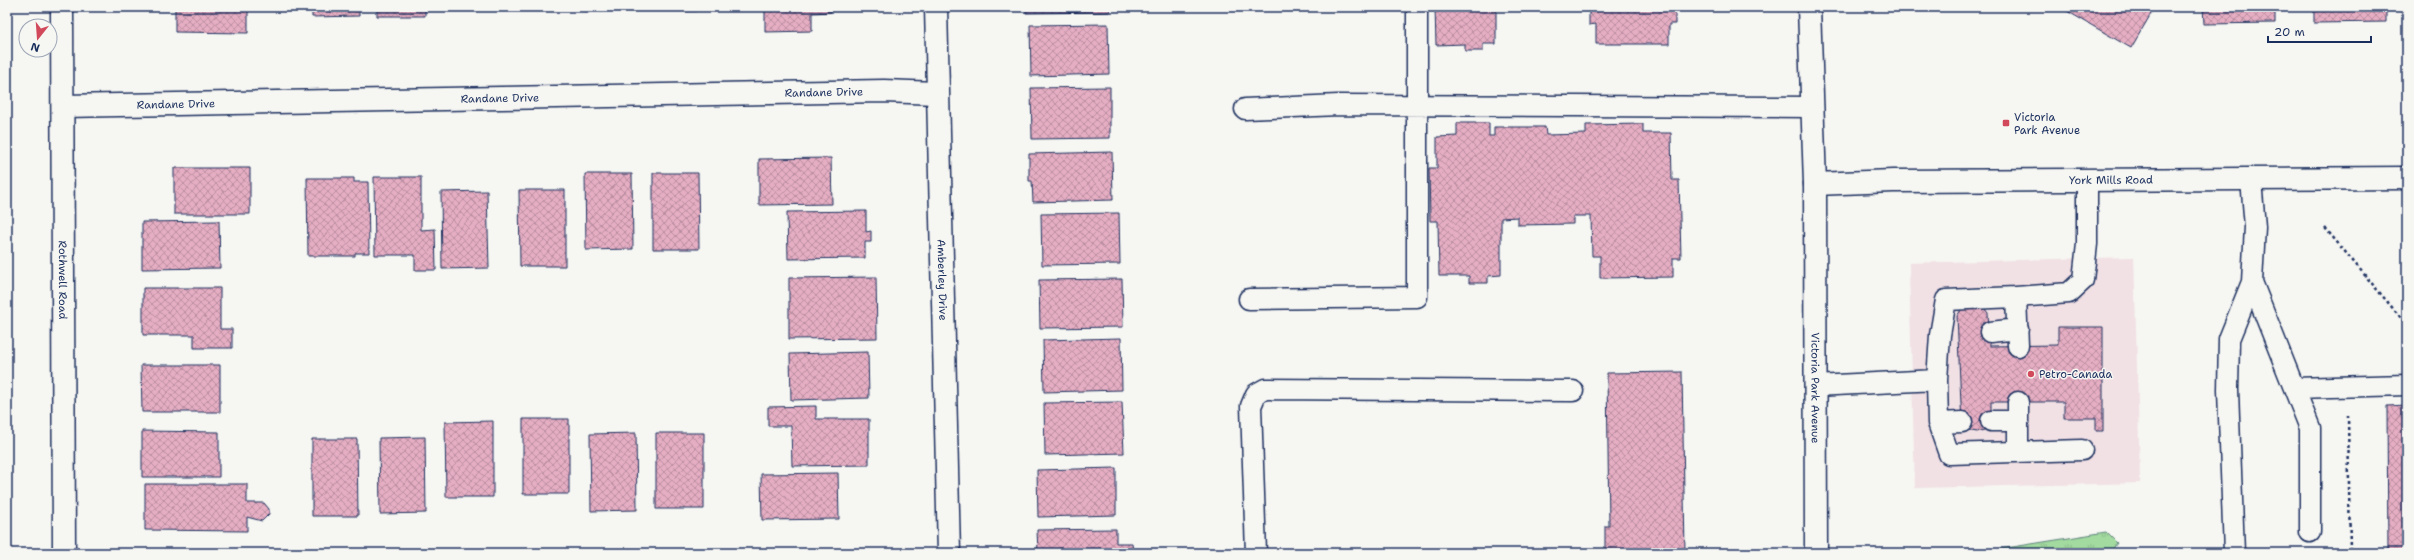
<svg xmlns="http://www.w3.org/2000/svg" width="2414" height="560" viewBox="0 0 2414 560" font-family="'Shantell Sans',sans-serif">
	<style>
		.built { fill: #f1e0e4 }
		.park { fill: url(#park-tufts); stroke: #5e847e }
		.building { fill: url(#building-cross-hatch); stroke: #1b2f5e }
		.lines { fill: none; stroke-linecap: round; stroke-linejoin: round }
		.lane-casing { stroke: #1b2f5e; stroke-width: 23 }
		.street-casing { stroke: #1b2f5e; stroke-width: 25 }
		.secondary-casing { stroke: #1b2f5e; stroke-width: 25 }
		.path { stroke: #1b2f5e; stroke-width: 2.5; stroke-dasharray: 3 3; stroke-linecap: butt }
		.lane { stroke: #f6f6f2; stroke-width: 20 }
		.street { stroke: #f6f6f2; stroke-width: 22 }
		.secondary { stroke: #f6f6f2; stroke-width: 22 }
		.poi-dot { fill: #d1495b; stroke: #f6f6f2; stroke-width: 1.5 }
		.labels { text-anchor: middle; stroke-width: 3; stroke-linejoin: round; paint-order: stroke }
		.street-label { font-size: 11px; fill: #1b2f5e; stroke: #f6f6f2 }
		.poi-label { font-size: 11px; fill: #1b2f5e; stroke: #f6f6f2; text-anchor: start }
	</style>
	<defs>
		<pattern id="park-tufts" width="24" height="20" patternUnits="userSpaceOnUse"><rect width="24" height="20" fill="#a2da9f"/><path d="M3 7l-1-3M5 7V3M7 7l1-3M15 17l-1-3M17 17v-4M19 17l1-3" fill="none" stroke="#8bbb8b"/></pattern>
		<pattern id="building-cross-hatch" width="8" height="8" patternUnits="userSpaceOnUse"><rect width="8" height="8" fill="#e6aec2"/><path d="M0 0l8 8M0 8l8-8" fill="none" stroke="#ba8ea1"/></pattern>
	</defs>
	<rect width="100%" height="100%" fill="#f6f6f2"/>
	<filter id="ink" filterUnits="userSpaceOnUse"><feTurbulence type="fractalNoise" baseFrequency=".025" numOctaves="2"/><feDisplacementMap in="SourceGraphic" scale="8" xChannelSelector="R" yChannelSelector="G"/><feConvolveMatrix kernelMatrix="1 2 1 2 8 2 1 2 1" color-interpolation-filters="sRGB"/></filter>
	<g filter="url(#ink)">
		<path class="built" d="M2134,257L2140,483L1915,488L1909,263Z"/>
		<path class="park" d="M2106,532L2117,543L2110,553H1992L1994,550Z"/>
		<path class="building" d="M175,7H248V33L175,32Z
			M312,7H359V16L312,17Z
			M377,7H425V16H377Z
			M584,7H630V10L584,11Z
			M650,7H697V11H650Z
			M765,7H831V12L812,13V31L765,32Z
			M1026,7H1110V12L1026,13Z
			M1435,7H1496V44H1483V51H1465V44L1436,45Z
			M1589,7H1675V24H1669V44H1596V24L1589,25Z
			M2060,7H2155L2131,48Z
			M2203,7H2275V23L2204,24Z
			M2314,7H2386V22L2314,23Z
			M1108,24L1109,74L1031,76L1030,25Z
			M1110,87V138L1032,139L1031,88Z
			M1457,123H1489V136H1494V127H1545L1546,135L1586,134V125L1643,124V133H1671L1672,180H1679L1681,258H1673V277L1600,278V256H1592L1591,216H1573V224L1518,225V217L1501,218V275L1488,276V283H1469V276H1439L1438,221H1430L1429,168H1437V137L1457,136Z
			M1112,152L1113,200L1033,202L1032,181H1029V154Z
			M831,158L832,204L759,205V159Z
			M174,168H250V214H174Z
			M653,173H698L699,249H653Z
			M585,174H632L633,249L586,250Z
			M374,177H421V230L435,229L436,270H415V255H375Z
			M307,178H354V182H368L369,253H355V256H308Z
			M519,190H565V266H520Z
			M487,191L489,268L442,269L441,192Z
			M866,211V232L871,231V242H865V258L788,259L787,212Z
			M1119,213L1120,264L1042,265L1041,214Z
			M219,221L220,268L142,269V222Z
			M876,277L877,338L789,339V278Z
			M1122,279L1123,327L1040,328L1039,280Z
			M143,288H220V329H232V348H194V335H143Z
			M1963,307L1984,308L1988,313L1990,346L2058,345V327H2103V431H2096V418H2064V402H1991V421L1984,430L1977,432L1966,430L1962,425L1957,316Z
			M1121,338L1122,390L1044,392L1043,340Z
			M868,352L869,398L791,400L790,354Z
			M141,365H220V412H142Z
			M1682,372L1685,553H1605V526H1609L1607,373Z
			M1122,402L1124,453L1045,455L1044,403Z
			M2407,405V553H2388L2387,406Z
			M816,406V419H869V465L792,466L791,426H768V407Z
			M523,419H569V494H523Z
			M493,421V497H446L445,422Z
			M142,431L219,432V477H142Z
			M636,433L637,510L591,511L590,434Z
			M656,433H704V509H656Z
			M425,437L426,513L380,514L379,438Z
			M312,439H357L358,516H312Z
			M1116,468V515L1038,517L1037,470Z
			M838,473L839,519L762,520L761,474Z
			M145,484H247V503H264L269,509V514L262,521L247,517V531L145,530Z
			M1116,529V543H1132L1133,553H1038L1037,530Z"/>
		<g class="lines">
			<defs>
				<path id="lane" d="M1245,109L1338,105L1812,107
					M2252,282L2294,388L2407,385
					M2016,297L2069,293L2083,280L2087,244V180
					M1249,299L1417,297V7
					M1990,332L2018,329
					M1937,380L1940,335L1946,300L2016,297L2018,346
					M1815,386L1937,380L1938,423L1949,454L2082,450
					M2294,388L2310,428V532
					M2018,402V450
					M1991,421H2017
					M1938,423L1962,422
					M1256,553L1251,406L1256,394L1265,389L1573,391
					M2234,553L2228,390L2229,339L2252,282L2255,227L2251,180"/>
				<g id="street">
					<path id="s1" d="M62,7L64,553"/>
					<path id="s2" d="M936,7L949,553"/>
					<path id="s3" d="M63,106L884,91L936,93"/>
				</g>
				<g id="secondary">
					<path id="s4" d="M1809,7L1815,184L1816,553"/>
					<path id="s5" d="M1815,184L1893,181L2407,178"/>
				</g>
			</defs>
			<use href="#lane" class="lane-casing"/>
			<use href="#street" class="street-casing"/>
			<use href="#secondary" class="secondary-casing"/>
			<path class="path" d="M2325,228L2407,325
				M2348,415L2350,553"/>
			<use href="#lane" class="lane"/>
			<use href="#street" class="street"/>
			<use href="#secondary" class="secondary"/>
		</g>
	</g>
	<g class="poi-dot">
		<rect x="2002" y="119" width="8" height="8" rx="2"/>
		<circle cx="2031" cy="374" r="4"/>
	</g>
	<g class="labels">
		<g class="street-label">
			<text dy="4" stroke="none"><textPath href="#s3" startOffset="761">Randane Drive</textPath></text>
			<text dy="4" stroke="none"><textPath href="#s3" startOffset="437">Randane Drive</textPath></text>
			<text dy="4" stroke="none"><textPath href="#s3" startOffset="113">Randane Drive</textPath></text>
			<text dy="4" stroke="none"><textPath href="#s5" startOffset="296">York Mills Road</textPath></text>
			<text dy="4" stroke="none"><textPath href="#s1" startOffset="273">Rothwell Road</textPath></text>
			<text dy="4" stroke="none"><textPath href="#s2" startOffset="273">Amberley Drive</textPath></text>
			<text dy="4" stroke="none"><textPath href="#s4" startOffset="381">Victoria Park Avenue</textPath></text>
		</g>
		<g class="poi-label">
			<text x="2014" y="121">Victoria<tspan x="2014" dy="13">Park Avenue</tspan></text>
			<text x="2039" y="378">Petro-Canada</text>
		</g>
	</g>
	<rect width="2414" height="560" fill="none" stroke="#f6f6f2" stroke-width="24"/>
	<rect x="12" y="12" width="2390" height="536" fill="none" stroke="#1b2f5e" stroke-width="1.5" filter="url(#ink)"/>
	<g transform="translate(38 38) rotate(197)"><circle r="19" fill="#f6f6f2" stroke="#9ea6b7"/>
	<path d="M0-3L7 15L0 10L-7 15Z" fill="#d1495b"/>
	<text y="-6" font-size="11" font-weight="bold" text-anchor="middle" fill="#1b2f5e">N</text>
	</g>
	<path d="M2268 36v6h103v-6" fill="none" stroke="#1b2f5e" stroke-width="2"/>
	<text x="2274" y="36" font-size="12" fill="#1b2f5e" stroke="#f6f6f2" stroke-width="3" paint-order="stroke">20 m</text>
</svg>
